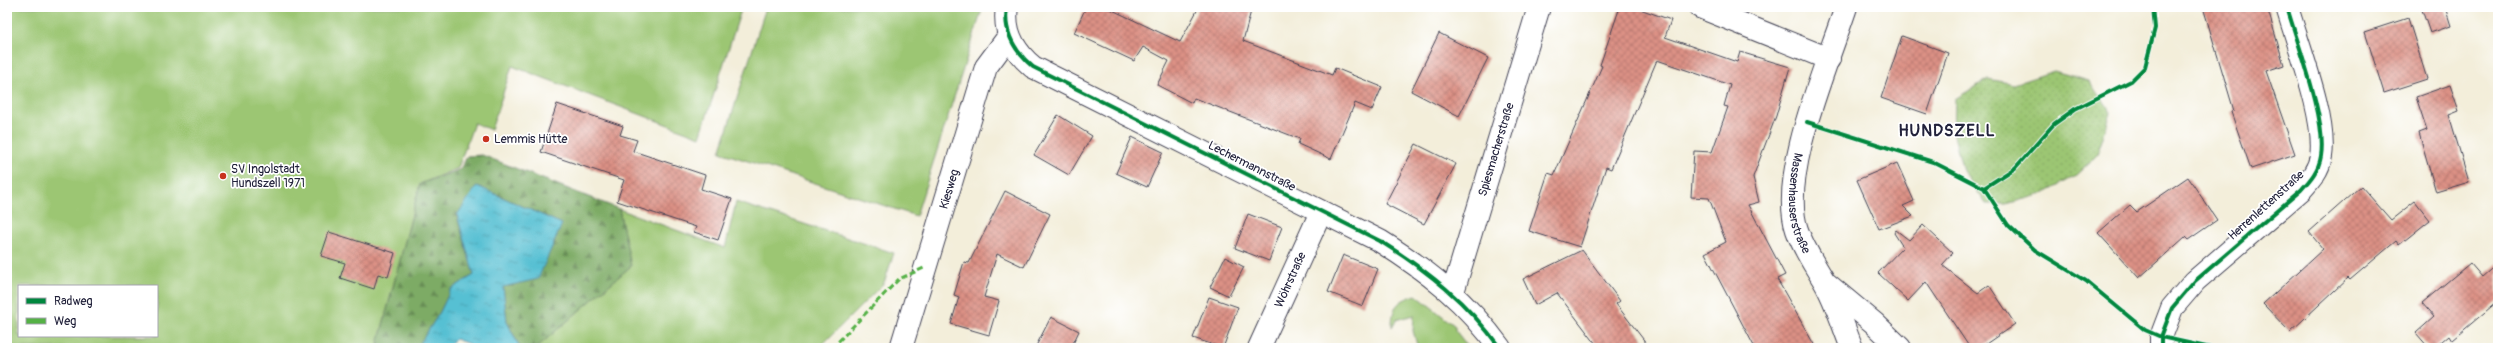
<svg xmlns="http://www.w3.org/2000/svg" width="2505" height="355" viewBox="0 0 2505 355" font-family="Pangolin,sans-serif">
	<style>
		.green { fill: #9cc673; stroke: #5f7457; fill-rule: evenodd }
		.forest { fill: url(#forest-firs); stroke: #506650 }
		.park { fill: url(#park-dots); stroke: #5f7457 }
		.water { fill: url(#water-ripples); stroke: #3c7187 }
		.building { fill: url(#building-cross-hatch) }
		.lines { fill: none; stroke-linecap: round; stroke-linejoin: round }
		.minor-casing { stroke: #414153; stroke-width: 24 }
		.minor { stroke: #fff; stroke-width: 22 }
		.quiet { stroke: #55b146; stroke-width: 3; stroke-dasharray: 6 3; stroke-linecap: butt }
		.cycleway-casing { stroke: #fff; stroke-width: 6 }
		.cycleway { stroke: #00873e; stroke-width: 4 }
		.poi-dot { fill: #c8321e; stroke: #fff; stroke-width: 1.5 }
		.labels { text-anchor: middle; stroke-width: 3.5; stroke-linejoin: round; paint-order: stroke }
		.poi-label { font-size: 12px; fill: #22223b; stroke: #fff; text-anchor: start }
		.street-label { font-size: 12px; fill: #22223b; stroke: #fff }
		.district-label { font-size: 16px; font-weight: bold; letter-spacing: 1px; fill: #22223b; stroke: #fff }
	</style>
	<defs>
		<pattern id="forest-firs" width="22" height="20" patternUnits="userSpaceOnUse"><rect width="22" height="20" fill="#7dab65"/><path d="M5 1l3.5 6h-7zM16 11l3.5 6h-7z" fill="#668b54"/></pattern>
		<pattern id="park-dots" width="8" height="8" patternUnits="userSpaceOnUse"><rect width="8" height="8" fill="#9cc673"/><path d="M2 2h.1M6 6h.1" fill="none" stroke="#86aa64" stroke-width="1.8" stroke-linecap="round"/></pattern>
		<pattern id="water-ripples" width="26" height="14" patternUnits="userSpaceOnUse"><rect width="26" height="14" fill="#57c0d3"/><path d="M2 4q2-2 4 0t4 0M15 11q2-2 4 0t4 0" fill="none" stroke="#489cac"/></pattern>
		<pattern id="building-cross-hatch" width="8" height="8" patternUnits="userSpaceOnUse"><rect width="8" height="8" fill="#dc9185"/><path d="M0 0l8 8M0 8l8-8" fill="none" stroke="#b2766e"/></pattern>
	</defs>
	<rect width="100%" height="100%" fill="#fff"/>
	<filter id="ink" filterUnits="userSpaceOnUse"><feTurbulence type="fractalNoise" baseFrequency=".025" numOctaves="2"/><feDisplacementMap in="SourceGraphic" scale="8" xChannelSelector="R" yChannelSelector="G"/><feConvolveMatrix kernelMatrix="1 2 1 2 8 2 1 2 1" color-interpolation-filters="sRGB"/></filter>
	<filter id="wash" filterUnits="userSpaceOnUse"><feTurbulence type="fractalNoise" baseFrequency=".012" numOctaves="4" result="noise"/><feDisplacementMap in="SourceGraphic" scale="16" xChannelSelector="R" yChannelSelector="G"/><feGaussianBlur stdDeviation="0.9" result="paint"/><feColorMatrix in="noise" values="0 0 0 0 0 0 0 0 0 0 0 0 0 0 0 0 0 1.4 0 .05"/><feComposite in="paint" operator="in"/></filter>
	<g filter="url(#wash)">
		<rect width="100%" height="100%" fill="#f3eeda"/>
		<path class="green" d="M7,7H742L700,137L512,66L491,130L474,123L458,168L420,184L377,348H7ZM19,286H157V336H19Z
			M766,7H983L916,216L720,152Z
			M736,202L894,253L884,283L819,348H536L631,266L619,209L725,248Z
			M1416,295L1455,326V330L1469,348H1418L1413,331L1414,315L1396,320L1392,327C1392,306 1397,301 1416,295Z"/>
		<path class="forest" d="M482,155L619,209L631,266L536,348H520L507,322L503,287L562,224L477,186L457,216L474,275L451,289L440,312L417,348H377L420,184L461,169L467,156Z"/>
		<path class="park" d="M2054,71L2089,81L2111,113L2097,155L2074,177L2043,194L2006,204H1986L1963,171L1954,136L1955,99L1988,79L2014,84Z"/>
		<path class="water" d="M477,186L562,224L538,279L503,287L507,322L520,348H469V344L455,339L447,348H417L440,312L451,289L474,275L457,215Z"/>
		<g id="blocks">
			<path class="building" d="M1086,7H1106L1180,42L1199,7H1252L1243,41L1332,75L1335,68L1382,87L1372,110L1355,103L1331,159L1298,144L1300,139L1194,98L1192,103L1157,85L1169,61L1143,47L1134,61L1074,33Z
				M1620,7H1634L1671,20L1665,37L1737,62L1740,52L1790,67L1776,116L1753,177L1759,202L1748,205L1785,275L1777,279L1816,348H1755L1705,253L1726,242L1709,198L1691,197L1694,151L1712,152L1728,107L1724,106L1730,85L1657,60L1611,169L1606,167L1580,247L1529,231L1548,173L1554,175L1602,66L1600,65Z
				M2203,7H2267L2284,65L2266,71L2295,154L2251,169L2231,112L2234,111Z
				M2421,7H2445L2451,26L2430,33Z
				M2408,18L2427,79L2384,93L2365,32Z
				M1439,33L1488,58L1459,116L1411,91Z
				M1902,36L1948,53L1927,114L1881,98Z
				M2450,85L2459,111L2449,115L2469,182L2436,192L2419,133L2427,130L2416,97Z
				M557,104L623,126L620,135L637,140L633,151L705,175L701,189L732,199L718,240L694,232L696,227L617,201L624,180L541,152Z
				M1058,115L1092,136L1069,175L1034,155Z
				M1132,137L1163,152L1147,187L1116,173Z
				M1416,144L1456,164L1424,224L1385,204Z
				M1897,163L1914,201L1903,206L1913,216L1879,229L1857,180Z
				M2188,177L2217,220L2188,240L2185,237L2139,278L2098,233L2130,205L2137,212Z
				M2361,186L2391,220L2415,201L2430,220L2399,245L2396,241L2350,280L2348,278L2290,332L2263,304L2323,249L2309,232Z
				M1005,191L1050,214L1024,267L997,254L984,297L999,301L989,335L951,324L959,297L954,295L964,262L969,263Z
				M1248,214L1282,227L1269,261L1235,248Z
				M1923,225L1953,253L1942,265L1978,293L1989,285L2015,324L1980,348H1970L1926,282L1908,301L1878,273L1903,247L1894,233L1896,230L1909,240Z
				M329,232L395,253L388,277L378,274L374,289L340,278L345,263L321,256Z
				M1582,250L1620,301L1616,304L1650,348H1599L1557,293L1535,305L1523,279Z
				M1343,255L1378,269L1363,306L1328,292Z
				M1225,257L1244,267L1229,296L1210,287Z
				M2470,263L2482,277L2498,263V301L2452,340L2449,335L2434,348H2429L2416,333L2434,317L2422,303Z
				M1209,297L1238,307L1223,348L1193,338Z
				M1051,317L1079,331L1071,348H1035Z"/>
		</g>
	</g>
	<g filter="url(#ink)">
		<use href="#blocks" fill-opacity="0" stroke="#414153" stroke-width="1"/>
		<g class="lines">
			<defs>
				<g id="minor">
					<path d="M1007,7C1003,32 1014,51 1033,67L1380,241C1428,271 1467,302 1500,348"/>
					<path d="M1700,7L1829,59"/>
					<path id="s1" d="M1846,7C1828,63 1778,175 1797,230C1803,248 1814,264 1824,281C1836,301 1843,326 1852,348"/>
					<path d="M1827,284L1874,323L1900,348"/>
					<path id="s2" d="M1453,292L1539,7"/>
					<path id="s3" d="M901,348L986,67L1009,36"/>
					<path id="s4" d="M1259,348L1321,212"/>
					<path d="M2161,348V337L2172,308L2195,281L2301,190C2310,180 2319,170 2321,156C2327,119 2298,46 2287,7"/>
				</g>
			</defs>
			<use href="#minor" class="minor-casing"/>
			<use href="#minor" class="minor"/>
			<path class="quiet" d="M832,348L899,279L926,267"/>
			<defs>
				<path id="cycleway" d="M1007,7C1003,32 1014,51 1033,67L1380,241C1428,271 1467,302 1500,348
					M1807,122L1933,162L1984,188L2008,225L2035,250L2086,281L2145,330L2161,337L2211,348
					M1984,188L2015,168L2054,124L2075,109L2131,81L2145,67L2155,28L2153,7
					M2161,348V337L2172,308L2195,281L2301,190C2310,180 2319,170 2321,156C2327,119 2298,46 2287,7"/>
			</defs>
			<use href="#cycleway" class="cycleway-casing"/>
			<use href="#cycleway" class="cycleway"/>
		</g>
	</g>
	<g class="poi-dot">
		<circle cx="486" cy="139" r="4"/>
		<circle cx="223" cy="176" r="4"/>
	</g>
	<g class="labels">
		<g class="poi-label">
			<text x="494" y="143">Lemmis Hütte</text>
			<text x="231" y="173">SV Ingolstadt<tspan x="231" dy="14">Hundszell 1971</tspan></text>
		</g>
		<g class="street-label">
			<text dy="4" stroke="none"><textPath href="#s2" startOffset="149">Spiesmacherstraße</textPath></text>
			<text transform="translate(1252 166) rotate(27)" y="4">Lechermannstraße</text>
			<text dy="4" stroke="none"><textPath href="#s3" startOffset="166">Kiesweg</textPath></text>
			<text dy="4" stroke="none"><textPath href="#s1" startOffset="205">Massenhauserstraße</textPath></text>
			<text transform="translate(2266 205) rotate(-42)" y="4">Herrenlettenstraße</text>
			<text dy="4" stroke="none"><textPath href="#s4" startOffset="75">Wöhrstraße</textPath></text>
		</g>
		<g class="district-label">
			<text x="1947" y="136">HUNDSZELL</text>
		</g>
	</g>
	<rect width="2505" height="355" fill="none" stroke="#fff" stroke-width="24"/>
	<rect x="18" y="285" width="140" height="52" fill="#ffffff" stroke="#a7a7b1"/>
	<rect x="26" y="298" width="20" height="6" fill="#00873e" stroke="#a7a7b1"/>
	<text x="54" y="305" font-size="12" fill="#22223b">Radweg</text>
	<rect x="26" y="318" width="20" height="6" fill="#55b146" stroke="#a7a7b1"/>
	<text x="54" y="325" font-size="12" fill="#22223b">Weg</text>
</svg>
